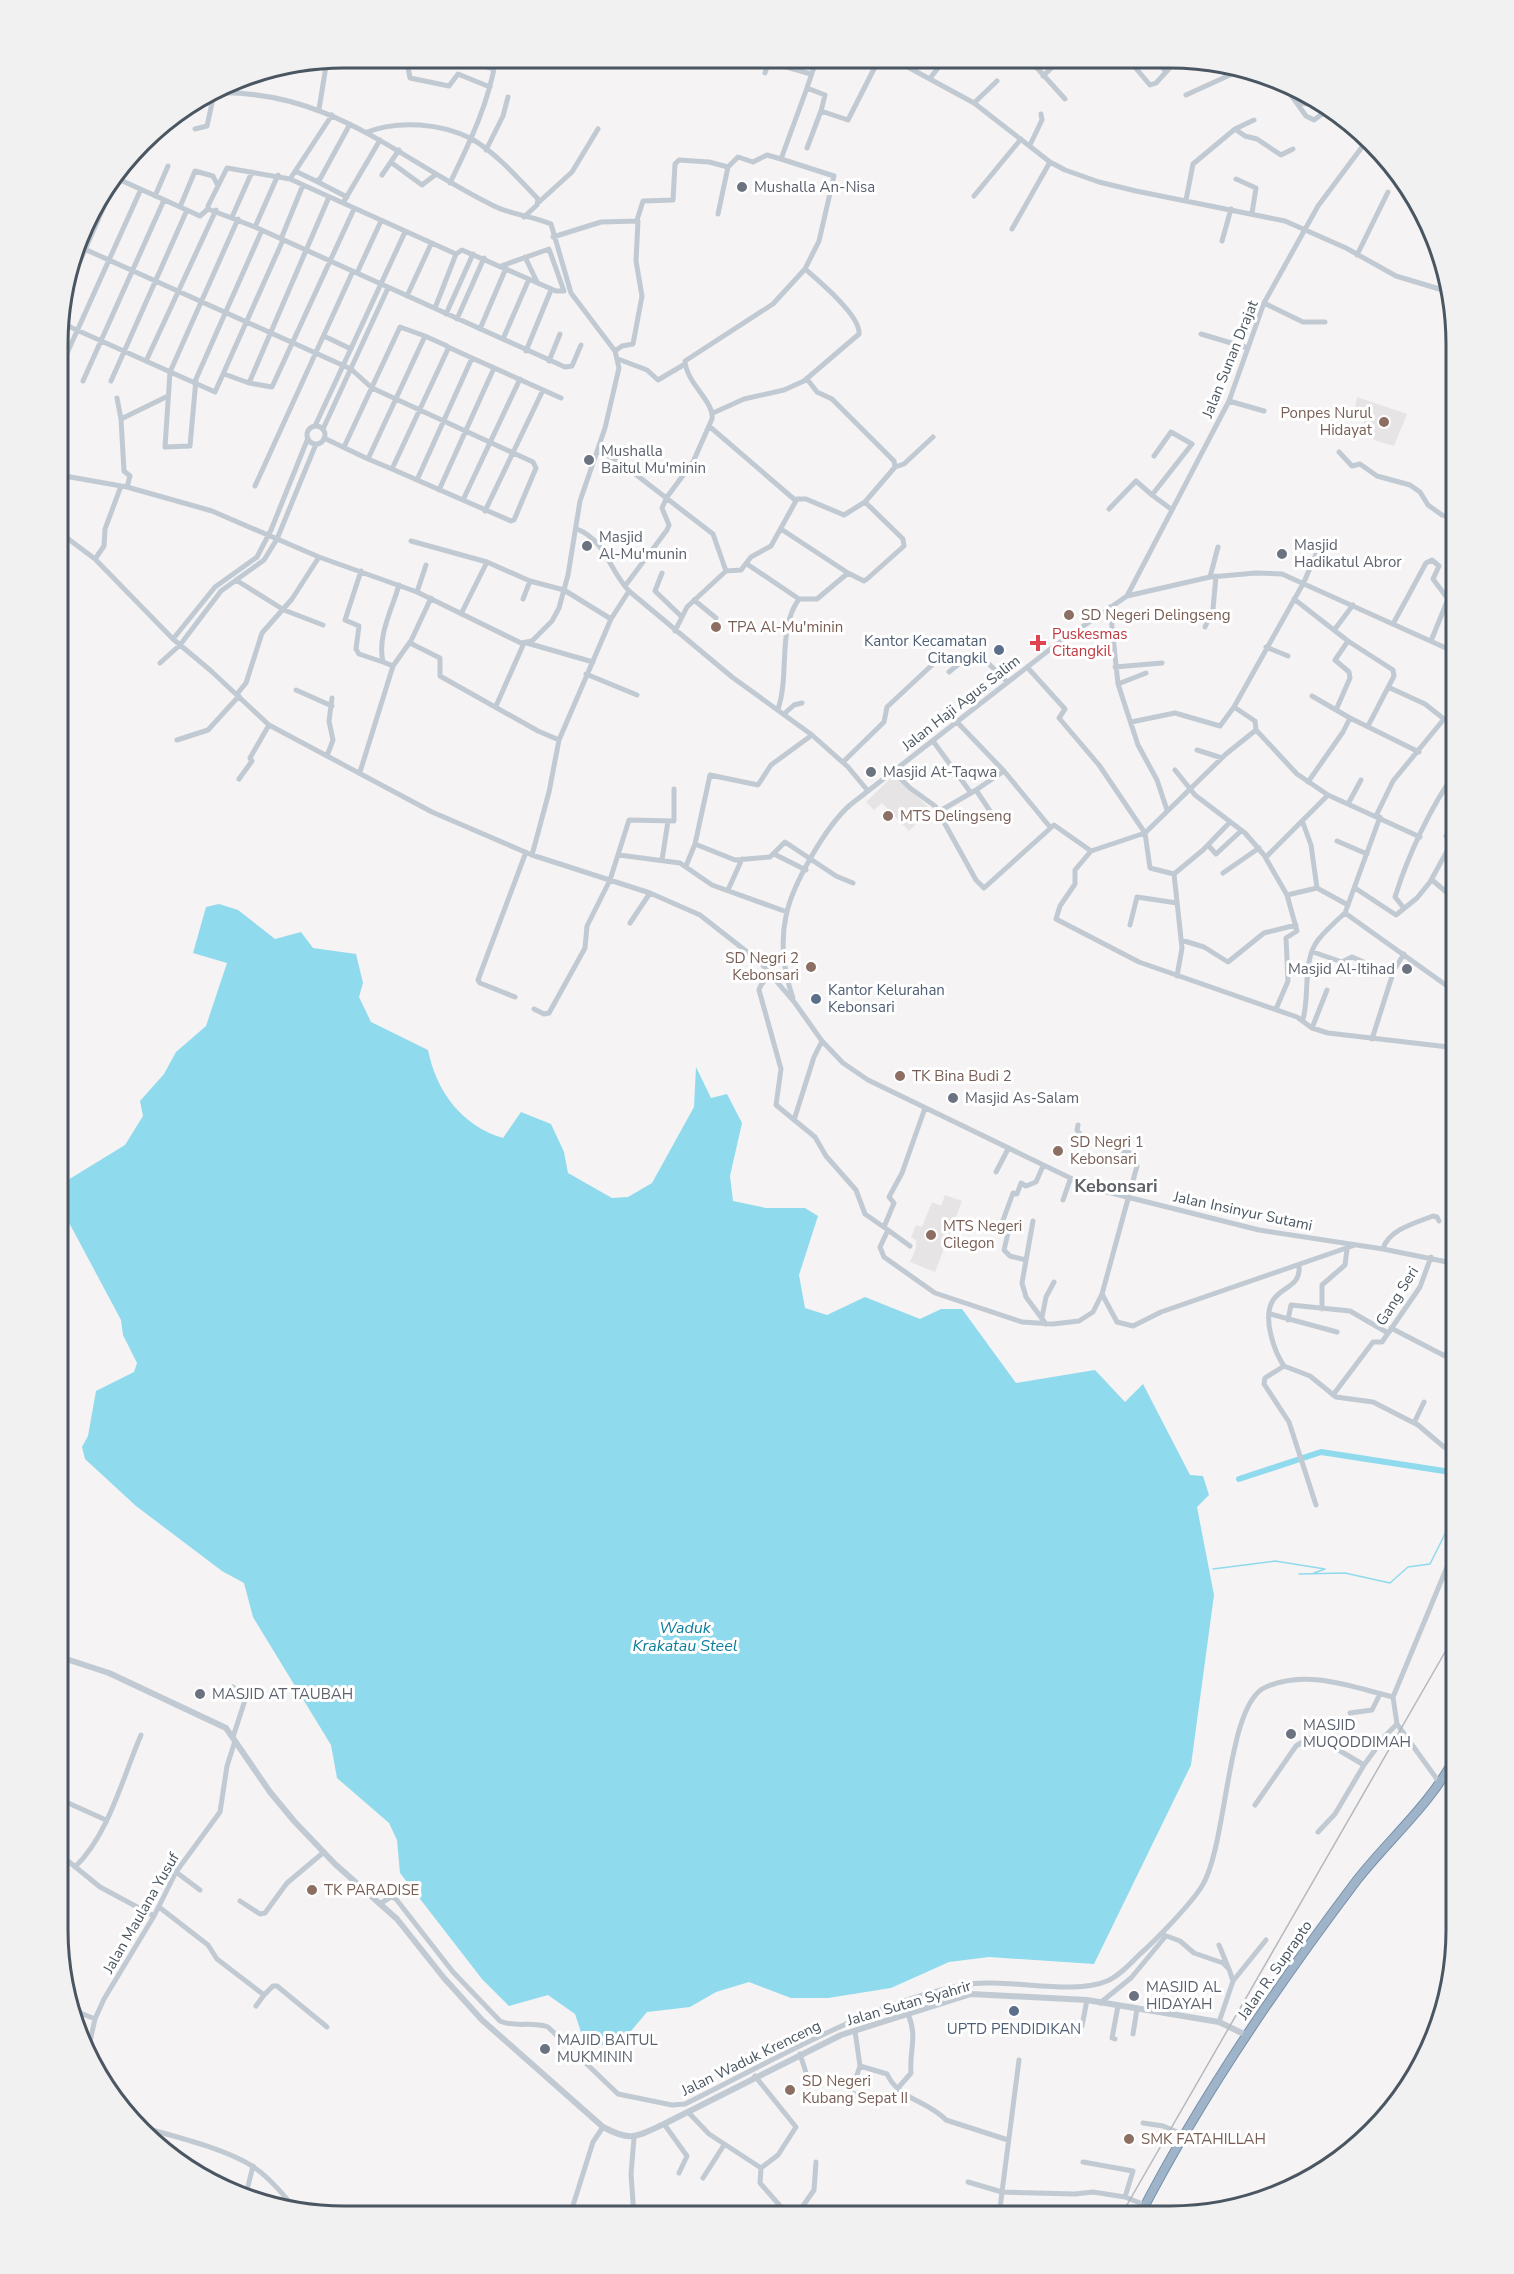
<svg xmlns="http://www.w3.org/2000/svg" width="1514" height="2274" viewBox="0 0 1514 2274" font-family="'Nunito Sans',sans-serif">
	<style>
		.education { fill: #e6e4e5 }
		.water { fill: #90daee }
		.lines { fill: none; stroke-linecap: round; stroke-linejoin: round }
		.stream { stroke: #90daee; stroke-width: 1.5 }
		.canal { stroke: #90daee; stroke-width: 6 }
		.trunk-casing { stroke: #7690ad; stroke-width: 10 }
		.minor { stroke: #c1cad2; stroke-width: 5 }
		.tertiary { stroke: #c1cad2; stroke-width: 6 }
		.trunk { stroke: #9fb4c9; stroke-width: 8 }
		.rail { stroke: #b5b8bd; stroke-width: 1.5 }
		.worship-dot { fill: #6b7280; stroke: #fff; stroke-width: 2 }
		.education-dot { fill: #8d6e63; stroke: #fff; stroke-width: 2 }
		.health-dot { fill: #e0444e; stroke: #fff; stroke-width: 2 }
		.service-dot { fill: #5c6f8a; stroke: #fff; stroke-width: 2 }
		.labels { text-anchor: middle; stroke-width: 6; stroke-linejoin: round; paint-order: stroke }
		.worship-label { font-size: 15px; fill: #5b616d; stroke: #fff; text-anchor: start }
		.street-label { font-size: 15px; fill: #4a5661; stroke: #fff }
		.education-label { font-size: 15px; fill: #785e54; stroke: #fff; text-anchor: start }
		.health-label { font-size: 15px; fill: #be3a42; stroke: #fff; text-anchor: start }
		.service-label { font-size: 15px; fill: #4e5e75; stroke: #fff; text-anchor: end }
		.water-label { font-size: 16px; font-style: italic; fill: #0c7c9b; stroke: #fff }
		.quarter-label { font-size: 18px; font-weight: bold; fill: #5f6368; stroke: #fff }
		.rim { fill: none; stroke: #4a5661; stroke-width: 3 }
	</style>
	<rect width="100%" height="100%" fill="#f5f3f3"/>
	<path class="education" d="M1357,397L1407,414L1394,446L1374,440L1373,436L1361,431L1367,414L1355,407Z
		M895,774L931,810L909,831L882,803L874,810L866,802Z
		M945,1195L962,1201L935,1272L910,1262L916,1248V1240L911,1237L916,1225L922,1227L932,1202L941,1206Z"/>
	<path class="water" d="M219,904L238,910L275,939L301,932L313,948L356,954L363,983L359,997L371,1022L428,1050C436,1091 462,1126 503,1138L521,1112L551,1124L564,1152L568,1173L612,1198L628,1197L652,1183L694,1107L696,1067L711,1098L727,1094L742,1123L730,1176L733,1201L766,1208H805L818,1216L799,1275L805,1308L827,1315L865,1297L920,1319L941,1309H962L1016,1383L1095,1370L1125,1402L1143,1384L1190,1475L1203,1476L1209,1495L1197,1507L1214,1595L1191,1765L1094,1964L989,1957L949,1962L891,1988L828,1998H791L749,1982L716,1992L690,2007L647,2012L631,2031L625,2044L603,2045L582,2035L575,2014L548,1995L509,2006L482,1979L400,1873L397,1840L389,1823L337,1778L331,1745L253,1617L244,1583L222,1571L136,1506L85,1459L82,1447L88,1436L96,1391L134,1372L137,1363L123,1335L121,1320L58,1202V1186L125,1145L143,1116L140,1101L164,1074L176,1052L206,1026L227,963L193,953L206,907Z"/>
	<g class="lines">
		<path class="stream" d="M1213,1569L1275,1561L1325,1569L1314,1573
			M1299,1574L1345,1573L1390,1583L1408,1567L1430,1564L1457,1510"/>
		<path class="canal" d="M1239,1479L1321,1452L1457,1473"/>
		<defs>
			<path id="trunk" d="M1139,2217C1200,2098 1276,1987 1357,1880C1389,1839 1433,1802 1456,1755"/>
		</defs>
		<use href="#trunk" class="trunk-casing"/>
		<path class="minor" d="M406,57L410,78L449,86L458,74L490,87
			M467,57L477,64L494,69
			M817,58L807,88L825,95L821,111L848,120L879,59
			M852,59V58
			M893,59L974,103L1050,162L1065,170L1099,182L1136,191L1285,221L1346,248L1396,276L1446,291
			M1029,59L1065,99
			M1128,59L1150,85L1156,83L1166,72
			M1156,59L1166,72L1178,59
			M1184,59L1229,74
			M769,62L811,74
			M327,63L382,57
			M765,73L770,58
			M1043,76L1061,59
			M931,77L945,59
			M1279,78L1296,102L1331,108
			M1186,95L1243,69
			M1296,102L1306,116L1314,120L1330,108
			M974,103L997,81
			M319,109L327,60
			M195,129L207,126L214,94
			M1235,129L1254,120
			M367,132C398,120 441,123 472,139C496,153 519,179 538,199L537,205L524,217
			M1030,145L1042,120L1041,114
			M807,148L821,111
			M486,150L503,116L508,97
			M392,163L422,185L435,175
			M728,167L738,157L753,162L767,155L781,159
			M295,171L316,181L320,179L350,124
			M382,175L399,150
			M1396,176L1400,172
			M116,178L200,216L208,209
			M290,179L332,115
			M1236,179L1256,188L1252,213
			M316,181L347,197
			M450,183C469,144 490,101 496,57
			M155,196L168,166
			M974,196L1021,139
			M1186,200L1193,164L1235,129L1245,136L1257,139L1281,155L1293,149
			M539,202L572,172L598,129
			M343,203L380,140
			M180,207L195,171L213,176L217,184
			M232,217L252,172
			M238,219L170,372L165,447L190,446L196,379L262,230
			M637,220L643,201L673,200L675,164L679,160L709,162L728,167L718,214
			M255,227L278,175
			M1012,229L1050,162
			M553,237L601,222L638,221L636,261L642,296L633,344L622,346L615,351
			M281,239L303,185
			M1222,241L1231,209
			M80,247L351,369L372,388L533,462L536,468L514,520L511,521L392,469
			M456,254L290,179L227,168L208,206V209L255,227L565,367L572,366L581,345
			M1357,255L1388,192
			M525,257L537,282
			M357,273L381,221
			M407,296L431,244
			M1264,303L1303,322H1325
			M435,308L456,254L462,250L556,291H564L549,249L501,266
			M59,309L120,170
			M446,314L473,254
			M457,319L484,258
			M59,322L215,392L283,240
			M480,329L506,268
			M1201,334L1248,348
			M324,336L351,349
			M503,339L529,279
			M448,347L472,358
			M526,351L551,290
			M147,359L216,210
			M618,359L647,370L658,380L685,364
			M549,361L560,334
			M59,371L141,189
			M224,374L249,383L329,197
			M83,381L164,200
			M111,381L187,210
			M249,383L272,387L354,209
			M117,398L121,419
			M1229,401L1264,411
			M713,413L744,399L784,390L804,381L859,334C861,316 819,281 805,269
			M315,426L405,232
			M709,426L795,500
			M307 435a9 9 0 1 1 18 0a9 9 0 1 1-18 0Z
			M323,429L388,288
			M324,438L368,459L425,336L400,327L344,447
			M597,451L617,460L713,534L726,571
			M1339,452L1352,466L1360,464L1377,476L1410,485L1420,492L1428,505L1442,515L1457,520
			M1154,456L1171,432L1192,444L1152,495L1171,509
			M368,459L392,469L448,349L447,346L425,336
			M895,467L904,464L933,437
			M59,475L127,487L212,511L319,557L417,592L521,643L532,641L552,621L559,608L568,575L580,501L605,428L619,368L615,351L571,293L551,224C533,216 512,215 494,206C398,159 330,89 215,93
			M417,480L472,358L561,398
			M255,486L353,271
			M127,487L130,476L124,471L121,419L168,396
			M439,490L494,368
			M463,500L520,379
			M1109,509L1136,481L1152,495
			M485,511L543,390
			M577,529C606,541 608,568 629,591L732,677L812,735L848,767L868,791
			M781,529L848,573
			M59,532L95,559L173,639L210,670L269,725L432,812L532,855L650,893L700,915L760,962L795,1003L822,1041L843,1063L868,1080L1091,1188L1259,1230L1383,1249L1457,1264
			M411,541L487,562L461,614
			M95,559L104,546L105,529L121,486
			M487,562L530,581L564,590L611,619
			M747,564L799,599H817L848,573L864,581L867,579L904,546L903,539L865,502L895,467L894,461L832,399L817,392L807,379
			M361,571L345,620L359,626L356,649L359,654L383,662
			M662,573L655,591L682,617
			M1210,577L1218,547
			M236,580L284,610L323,625
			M625,586L667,530L669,525L662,508L667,497L693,462L712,419C715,402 686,383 685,361L773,304L805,269L819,241L834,176L781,159L807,88
			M1457,587L1451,579L1457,571
			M417,592L426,565
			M1127,596L1229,401L1264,303L1318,206L1368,139
			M431,598L410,643L440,658V676L538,731L559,740
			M523,599L530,581
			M1294,599L1348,641L1393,670L1394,676L1368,726
			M694,600L716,618
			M1110,607L1118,684L1138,745L1157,780L1167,810
			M1457,607V602
			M1393,624L1426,563L1432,560L1439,566L1433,579L1448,599L1431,641
			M1205,627L1213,609L1216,576
			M1335,629L1353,605
			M675,631L687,607L726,571L741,570L751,557L771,546L797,499H806L844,515L865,502
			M173,639L215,587L257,557L271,530L308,438
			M527,643L593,662
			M1266,647L1288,656
			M160,663L180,645L221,591L264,560L277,539L316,444
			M393,666L383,662C377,636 392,610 399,585
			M1027,667L1065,709L1059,718L1099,765L1145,833L1150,868L1174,874
			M1115,667L1162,663
			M949,672L972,653L989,664L1007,682
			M586,674L637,695
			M1118,684L1146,673
			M296,690L332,706
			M237,694L246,683L262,633L292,599L319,557
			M1312,696L1350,718L1419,752
			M496,706L524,643
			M778,709C790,674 777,629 799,599
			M1336,710L1350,678L1349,672L1335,660L1348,641
			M785,713L794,705L802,703
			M957,722L1004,771L1050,827
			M1131,722L1175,713L1220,726L1234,707
			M1256,730L1255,721L1234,707L1304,582L1316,554
			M177,740L208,730L239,696
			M933,741L971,793L938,812
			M1197,750L1222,758
			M327,756L333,740L329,721L332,698
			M843,762L884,722L887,707L932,665
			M1175,770L1195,795L1245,833L1264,855L1287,895L1297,931L1286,938L1288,981L1276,1009
			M893,771L910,788L935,806L976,880L984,888L1054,825L1091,851
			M360,772L393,666L410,642
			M239,779L252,761L250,758L269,725
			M1308,782L1343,732L1350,718
			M1448,783L1457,793
			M976,790L1004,771
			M971,793L976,790L994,817
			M1348,804L1361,780
			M1376,816L1393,781L1444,719L1425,704L1388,687
			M1380,817L1345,913L1457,993
			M1303,823L1311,845L1317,888
			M1420,837L1328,795L1297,774L1256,730L1226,754L1145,833L1091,851L1075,870V884L1060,906L1056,919L1139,962L1297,1017L1312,1028L1328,1033L1457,1048
			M1337,841L1367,854
			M695,844L710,775L758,785L771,765L812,735
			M1208,845L1216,854L1241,831
			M774,854L806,870
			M532,855L549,792L559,740L611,619L629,591
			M619,855L680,863L712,885L787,912
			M1266,857L1328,795
			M662,860L668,821
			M686,866L695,844L735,860L770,857L785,842L836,876L853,883
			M1223,873L1259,848
			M1432,880L1457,901
			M1355,888L1396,915L1417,898L1430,882L1452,842L1446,836
			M728,890L742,859
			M1287,895L1317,888L1348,905
			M1403,907L1395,897C1408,855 1431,806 1457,770
			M630,923L650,893
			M1130,925L1137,897L1177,903
			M1181,940L1204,947L1228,962L1264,933L1296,925
			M1313,952L1342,962L1352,957L1378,968L1394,970L1404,954
			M1177,976L1182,948L1174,874L1203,850L1230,822
			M785,977C774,976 763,977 759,990L781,1069L776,1105L815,1137L826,1156L856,1190L865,1214L888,1230L880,1247L884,1257L935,1293L1022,1322L1053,1324L1079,1321L1093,1312L1102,1294L1137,1166L1133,1154L1082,1137L1077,1130L1078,1125
			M515,997L480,983L478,980L526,852
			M793,998C784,973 780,943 786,916C792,885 826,826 850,805L1053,647L1127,596L1210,577L1256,573L1282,574L1457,653
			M534,1009L544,1014L549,1013L585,948L587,926L610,880L629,820L674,821V789
			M1303,1019C1310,995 1302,961 1318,940C1325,931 1336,921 1345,913
			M1312,1028L1327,990
			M1372,1039L1394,970
			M794,1120L814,1057L822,1041
			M996,1172L1008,1149
			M1063,1200L1070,1180
			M1033,1221L1022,1283L1026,1297L1046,1324
			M884,1227L894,1203L889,1197L902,1173L925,1108
			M888,1230L910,1246
			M1383,1249C1388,1230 1415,1223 1433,1216L1437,1217L1439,1221
			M1026,1260L1010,1256L1004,1250L1008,1233L1002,1223L1013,1193L1017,1194L1021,1183L1026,1186L1036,1182L1043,1166
			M1299,1266C1301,1288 1280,1286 1272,1302C1263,1319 1274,1351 1284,1366L1310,1376L1336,1397L1373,1402L1418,1425L1444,1447L1457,1452
			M1102,1294L1117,1322L1133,1326L1161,1312L1355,1245
			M1322,1309V1285L1345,1265L1347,1249
			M1270,1314L1337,1332
			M1042,1317L1046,1297L1054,1282
			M1288,1320L1291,1305L1350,1311L1388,1333
			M1391,1328L1445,1356L1457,1334
			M1284,1366L1265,1378L1264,1384L1289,1422L1316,1505
			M1333,1395L1373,1342H1382L1420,1287L1431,1257
			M1414,1423L1424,1402
			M1350,1713L1372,1710L1380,1694
			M1397,1724L1439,1782
			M57,1737L65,1735L60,1763
			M233,1737L246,1697L233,1687
			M57,1798L106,1820
			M1255,1805L1296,1746L1309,1738L1325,1742L1364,1765L1385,1736L1397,1724L1393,1697
			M1318,1832L1335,1814L1364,1765
			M57,1852L100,1887L154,1916
			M75,1867C109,1834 122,1779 141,1735
			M176,1872L200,1890
			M240,1901L260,1914L265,1913L287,1883L324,1852
			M381,1903L391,1897L396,1899L453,1972L500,2021C515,2028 532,2021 548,2027L618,2094L672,2105L685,2104C771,2062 869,2003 963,1985C1003,1977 1073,1996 1107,1981C1119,1976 1130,1964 1139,1955C1155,1941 1191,1904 1202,1886C1228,1844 1226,1703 1266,1687C1308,1669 1352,1687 1393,1697L1457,1543
			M159,1907L208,1945L217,1959L264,1995L256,2006
			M1164,1935L1180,1941L1194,1953L1223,1963L1229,1969L1233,1981
			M1219,1945L1228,1967
			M264,1995L273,1986H277L327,2027
			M1100,2003L1131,1978L1165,1937
			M73,2010L95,2019
			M1219,2022L1233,1981L1266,1940
			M1082,2026L1087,2000
			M855,2031L860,2066L851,2092L860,2097
			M1133,2034L1137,2009
			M1115,2039L1112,2038L1118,2006
			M800,2054L810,2085V2093
			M87,2055L95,2019L104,1999L154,1916L176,1872L220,1812L227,1766L235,1741
			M860,2066L887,2074C899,2100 927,2100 946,2120L1008,2140
			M755,2076L796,2127L778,2155L761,2168
			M898,2088L911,2073C909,2050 918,2037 908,2014
			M688,2112L709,2134L761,2168L760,2183L789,2216
			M1143,2123L1163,2126L1182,2134
			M664,2124L687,2156L679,2173
			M137,2126C170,2135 228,2149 255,2168C272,2180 285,2196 297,2212
			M1083,2162L1133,2171L1125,2197
			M703,2178L724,2145
			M968,2182L1002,2192L1019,2060
			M245,2198L253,2166
			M570,2215L593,2142L603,2127
			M634,2216L631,2174L634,2138
			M796,2216L814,2190L816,2162
			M999,2217L1002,2192L1075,2194L1093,2192L1125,2197L1145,2205"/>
		<path class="tertiary" d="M57,1656L109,1673L226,1728L270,1792L294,1821L335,1864L397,1919L444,1978L482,2020L603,2127C631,2142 636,2137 664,2124L841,2035L971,1994L1087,2000L1219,2022L1246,2035"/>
		<use href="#trunk" class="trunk"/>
		<path class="rail" d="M1120,2217L1456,1633"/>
	</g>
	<g class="worship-dot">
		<circle cx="742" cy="187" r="6"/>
		<circle cx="589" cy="460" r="6"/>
		<circle cx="587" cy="546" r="6"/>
		<circle cx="1282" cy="554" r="6"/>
		<circle cx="871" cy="772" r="6"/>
		<circle cx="1407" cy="969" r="6"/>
		<circle cx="953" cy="1098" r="6"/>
		<circle cx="200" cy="1694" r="6"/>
		<circle cx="1291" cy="1734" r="6"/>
		<circle cx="1134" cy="1996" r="6"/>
		<circle cx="545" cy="2049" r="6"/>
	</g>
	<g class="education-dot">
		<circle cx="1384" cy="422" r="6"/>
		<circle cx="1069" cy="615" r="6"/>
		<circle cx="716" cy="627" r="6"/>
		<circle cx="888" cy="816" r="6"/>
		<circle cx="811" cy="967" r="6"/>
		<circle cx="900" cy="1076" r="6"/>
		<circle cx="1058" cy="1151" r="6"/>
		<circle cx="931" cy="1235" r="6"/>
		<circle cx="312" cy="1890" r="6"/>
		<circle cx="790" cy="2090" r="6"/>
		<circle cx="1129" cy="2139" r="6"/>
	</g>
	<path class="health-dot" d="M1035 634h6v6h6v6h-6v6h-6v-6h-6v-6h6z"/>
	<g class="service-dot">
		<circle cx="999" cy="650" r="6"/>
		<circle cx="816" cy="999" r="6"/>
		<circle cx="1014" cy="2011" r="6"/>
	</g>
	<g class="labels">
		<g class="worship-label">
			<text x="754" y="192">Mushalla An-Nisa</text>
			<text x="601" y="456">Mushalla<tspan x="601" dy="17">Baitul Mu'minin</tspan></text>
			<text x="599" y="542">Masjid<tspan x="599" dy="17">Al-Mu'munin</tspan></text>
			<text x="1294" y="550">Masjid<tspan x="1294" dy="17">Hadikatul Abror</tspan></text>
			<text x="883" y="777">Masjid At-Taqwa</text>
			<text x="1395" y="974" text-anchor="end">Masjid Al-Itihad</text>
			<text x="965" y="1103">Masjid As-Salam</text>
			<text x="212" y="1699">MASJID AT TAUBAH</text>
			<text x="1303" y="1730">MASJID<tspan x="1303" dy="17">MUQODDIMAH</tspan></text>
			<text x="1146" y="1992">MASJID AL<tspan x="1146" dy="17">HIDAYAH</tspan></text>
			<text x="557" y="2045">MAJID BAITUL<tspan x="557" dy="17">MUKMININ</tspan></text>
		</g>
		<g class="street-label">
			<text transform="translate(1230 359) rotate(-68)" y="5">Jalan Sunan Drajat</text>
			<text transform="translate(961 703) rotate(-38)" y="5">Jalan Haji Agus Salim</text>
			<text transform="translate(1243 1211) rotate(12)" y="5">Jalan Insinyur Sutami</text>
			<text transform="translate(1397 1296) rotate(-58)" y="5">Gang Seri</text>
			<text transform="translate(141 1913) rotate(-60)" y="5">Jalan Maulana Yusuf</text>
			<text transform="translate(1275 1970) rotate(-55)" y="5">Jalan R. Suprapto</text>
			<text transform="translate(909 2003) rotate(-16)" y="5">Jalan Sutan Syahrir</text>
			<text transform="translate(751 2058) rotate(-26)" y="5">Jalan Waduk Krenceng</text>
		</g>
		<g class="education-label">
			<text x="1372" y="418" text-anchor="end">Ponpes Nurul<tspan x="1372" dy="17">Hidayat</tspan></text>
			<text x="1081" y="620">SD Negeri Delingseng</text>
			<text x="728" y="632">TPA Al-Mu'minin</text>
			<text x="900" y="821">MTS Delingseng</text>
			<text x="799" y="963" text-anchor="end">SD Negri 2<tspan x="799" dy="17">Kebonsari</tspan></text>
			<text x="912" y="1081">TK Bina Budi 2</text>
			<text x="1070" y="1147">SD Negri 1<tspan x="1070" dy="17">Kebonsari</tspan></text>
			<text x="943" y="1231">MTS Negeri<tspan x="943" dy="17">Cilegon</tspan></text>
			<text x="324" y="1895">TK PARADISE</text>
			<text x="802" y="2086">SD Negeri<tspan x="802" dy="17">Kubang Sepat II</tspan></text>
			<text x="1141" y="2144">SMK FATAHILLAH</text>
		</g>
		<g class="health-label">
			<text x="1052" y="639">Puskesmas<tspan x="1052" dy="17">Citangkil</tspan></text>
		</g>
		<g class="service-label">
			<text x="987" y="646">Kantor Kecamatan<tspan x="987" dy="17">Citangkil</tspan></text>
			<text x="828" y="995" text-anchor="start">Kantor Kelurahan<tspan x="828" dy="17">Kebonsari</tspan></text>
			<text x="1014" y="2034" text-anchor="middle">UPTD PENDIDIKAN</text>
		</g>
		<g class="water-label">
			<text x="685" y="1633">Waduk<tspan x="685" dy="18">Krakatau Steel</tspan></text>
		</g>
		<g class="quarter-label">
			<text x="1116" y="1192">Kebonsari</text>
		</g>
	</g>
	<path d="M0 0H1514V2274H0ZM344 68H1170A276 276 0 0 1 1446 344V1930A276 276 0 0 1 1170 2206H344A276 276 0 0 1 68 1930V344A276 276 0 0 1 344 68Z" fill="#f1f1f2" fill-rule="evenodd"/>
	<path class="rim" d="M344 68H1170A276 276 0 0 1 1446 344V1930A276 276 0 0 1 1170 2206H344A276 276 0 0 1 68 1930V344A276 276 0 0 1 344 68Z"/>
</svg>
